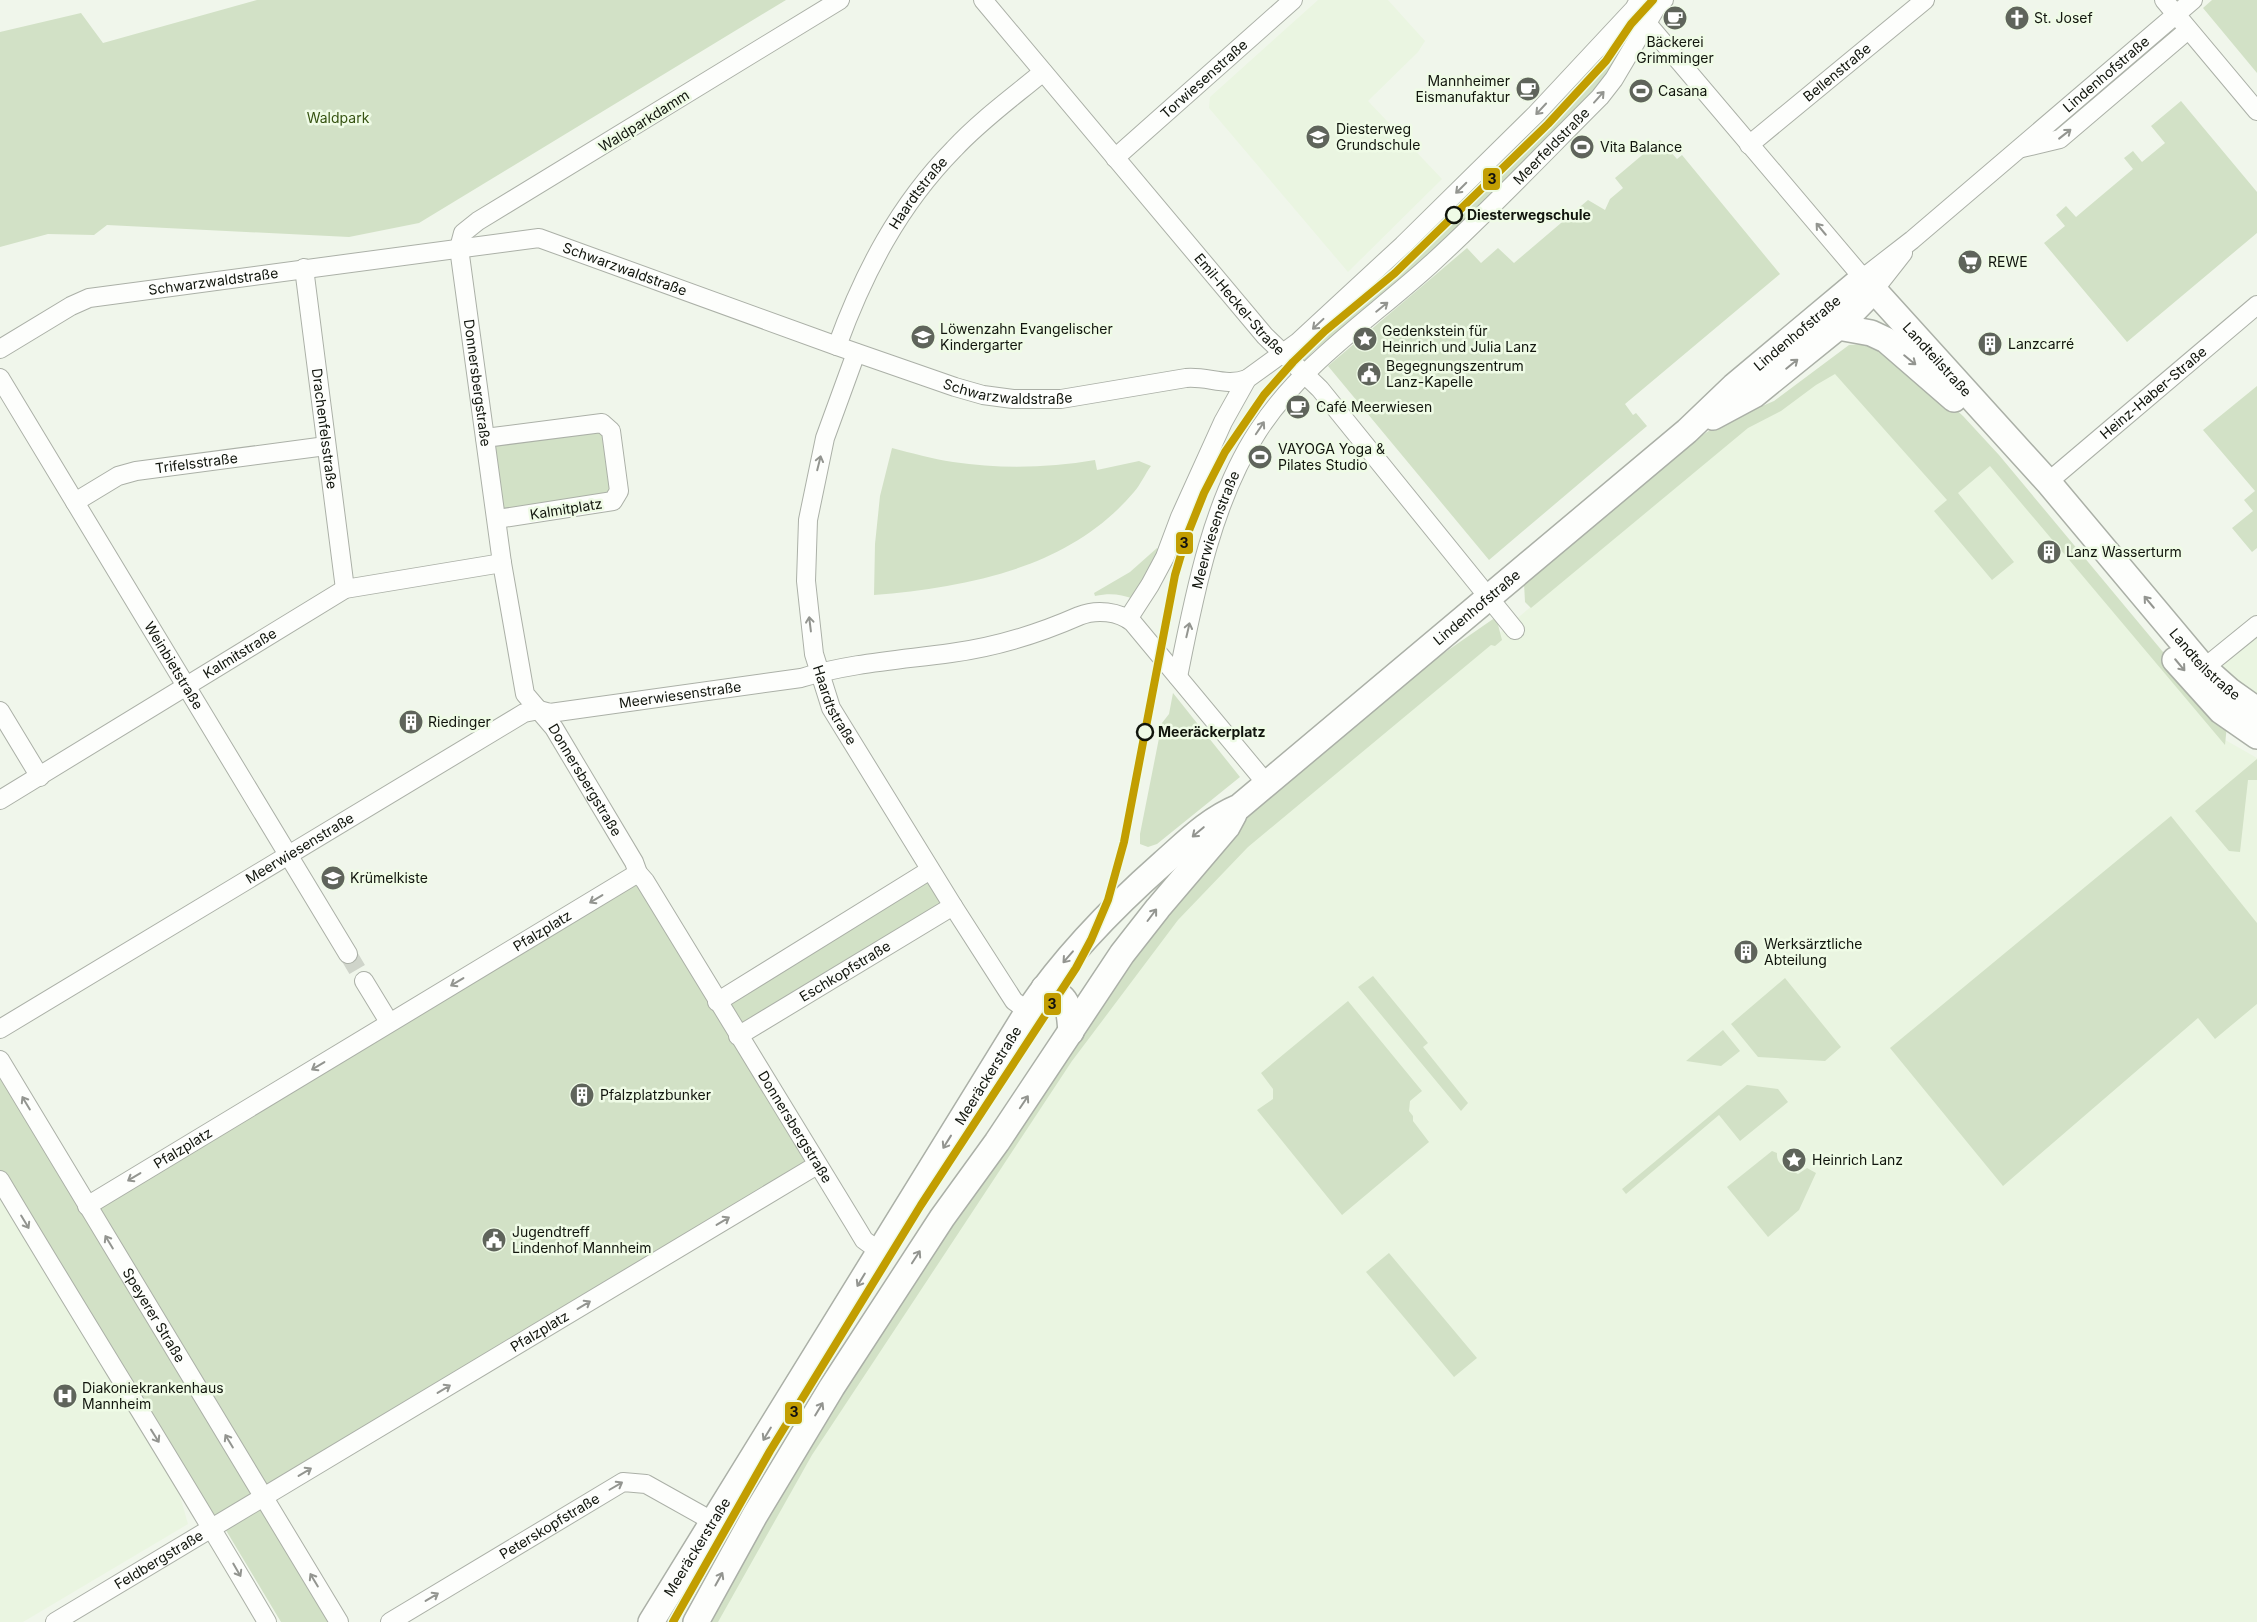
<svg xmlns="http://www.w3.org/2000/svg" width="2257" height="1622" viewBox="0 0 2257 1622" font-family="Inter,sans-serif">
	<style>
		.built { fill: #eaf5e1 }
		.green { fill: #d2e1c6 }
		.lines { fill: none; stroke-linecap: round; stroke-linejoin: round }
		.street-tunnel { stroke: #cfd4ca; stroke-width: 18; stroke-dasharray: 18 9; stroke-linecap: butt }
		.street-casing { stroke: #abb0a7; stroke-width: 20 }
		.secondary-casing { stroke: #abb0a7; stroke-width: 28 }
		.street { stroke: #fdfefc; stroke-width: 18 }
		.secondary { stroke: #fdfefc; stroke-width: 25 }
		.tram-1-casing { stroke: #effbe6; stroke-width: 11 }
		.tram-1 { stroke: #c29e01; stroke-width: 8 }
		.oneway { stroke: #939590 }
		.stop-dot { fill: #effbe6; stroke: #11150d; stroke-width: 2.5 }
		.labels { text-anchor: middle; stroke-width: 5; stroke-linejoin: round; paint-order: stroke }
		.poi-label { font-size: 14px; fill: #11150d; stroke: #effbe6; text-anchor: start }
		.street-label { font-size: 14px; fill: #11150d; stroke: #effbe6 }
		.park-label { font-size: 14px; fill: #365312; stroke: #effbe6 }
		.stop-label { font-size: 14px; font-weight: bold; fill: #11150d; stroke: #effbe6; text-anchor: start }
		.line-badge { stroke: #effbe6; stroke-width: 2 }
		.pale-badge-label { font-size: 14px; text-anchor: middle; font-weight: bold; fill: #111 }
	</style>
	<rect width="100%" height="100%" fill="#f0f6eb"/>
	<path class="built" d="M1318,0H1388L1425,41L1418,52L1368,101L1442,179L1348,272L1209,108L1210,97Z
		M1843,359L1992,465L2220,737L2257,758V1622H716L812,1455L849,1395L1072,1061L1177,919L1246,844L1747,427Z
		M2257,631V704L2211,669Z
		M0,1180L169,1457L188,1524L23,1622H0Z"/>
	<path class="green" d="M257,0H786L419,223L349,237L107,225L94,235L48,234L0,247V32L81,13L103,43Z
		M2212,0H2257V73L2203,8Z
		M1634,9L1647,22L1627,55L1476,223L1316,349L1298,367L1293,362L1298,342Z
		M2171,31L2176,36L2057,134L2041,139Z
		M2181,101L2257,192V233L2127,342L2044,243L2065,226L2056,215L2066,206L2076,217L2133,169L2124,158L2133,151L2142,162L2165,143L2151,126Z
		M1660,140L1677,159L1682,155L1780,274L1625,404L1633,415L1636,413L1647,426L1489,560L1328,366L1467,248L1481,263L1498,248L1514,263L1588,200L1605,210L1610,199L1623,188L1615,178Z
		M1865,344L1892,356L1936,391L1963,416L1999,455L2213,712L2227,725L2225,745L1990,466L1958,493L2014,562L1992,580L1934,511L1947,500L1835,374L1816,385L1781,411L1748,428L1531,608L1525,602L1524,583L1691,442L1720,424L1774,401L1849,345Z
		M2257,386V548L2252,552L2232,528L2253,511L2244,500L2255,491L2203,430Z
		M602,423L619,491L497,519L485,438Z
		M892,448C912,453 932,459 953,462C1000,469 1048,468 1095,460L1097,470L1139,461L1151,466C1145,474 1141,484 1134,492C1070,568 969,587 874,595L875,544L880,496Z
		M1157,548L1159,550L1134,599C1120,594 1110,593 1095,596L1094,593L1130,572Z
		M1496,617L1502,640L1495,646L1491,645L1248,847L1178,920L1072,1061L812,1455L718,1622H701L787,1468L1083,1022L1163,918L1269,791L1376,700Z
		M1173,693L1240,777L1157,844L1148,847L1140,844V834L1162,723L1169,714Z
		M2257,759V780H2248L2240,852L2229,851L2195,811Z
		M2171,816L2257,923V1004L2215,1039L2198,1018L2003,1186L1890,1048Z
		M930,870L953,906L738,1036L812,1162L268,1490L339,1622H281L224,1527L169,1457L0,1180V1060L87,1206L638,873L717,1001Z
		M1373,976L1428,1043L1423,1047L1468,1103L1461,1111L1358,987Z
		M1785,978L1841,1047L1825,1061L1758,1057L1731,1024Z
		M1348,1001L1422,1091L1410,1101L1409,1111L1413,1116V1121L1429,1142L1342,1215L1257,1110L1273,1099V1089L1261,1073Z
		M1723,1030L1740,1051L1721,1066L1686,1061Z
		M1747,1085L1778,1089L1788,1102L1740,1141L1719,1115L1626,1194L1622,1189Z
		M1772,1151L1777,1153C1776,1166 1788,1169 1798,1174L1807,1168L1816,1173L1799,1210L1768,1237L1727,1187Z
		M1389,1253L1477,1358L1454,1377L1366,1272Z"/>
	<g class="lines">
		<path class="street-tunnel" d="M348,954L364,981"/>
		<defs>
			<g id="street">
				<path id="s1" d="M840,0L478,221L463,233L459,248L502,563L525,694L554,728L634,862L638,873L645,881L855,1225L864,1240L879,1251"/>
				<path id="s2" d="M983,0L1265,336L1320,389L1515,630"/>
				<path d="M2164,0L2257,111"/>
				<path id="s3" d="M1640,15L1863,278L1912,240L2193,0"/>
				<path id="s4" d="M1749,145L1925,0"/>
				<path d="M2022,148L2060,139L2188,30"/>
				<path id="s5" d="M1115,158L1293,0"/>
				<path id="s6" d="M304,268L345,589"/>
				<path d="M1874,290L1903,253"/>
				<path id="s7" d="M837,346C864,272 899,205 954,149C981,120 1013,97 1043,72"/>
				<path id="s8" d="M0,349L71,306L89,298L539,238L837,346L955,387L983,395L1013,399H1061L1186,378C1208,376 1226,387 1247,379"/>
				<path id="s9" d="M856,353L825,438L808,520L806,581L814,654L831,708L953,906L1014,1001L1028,1011"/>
				<path id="s10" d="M0,378L348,954"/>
				<path d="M485,438L602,423L611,431L619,491L613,501L497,519"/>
				<path id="s11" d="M2048,482L2257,305"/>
				<path id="s12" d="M75,502L118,476L136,471L326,446"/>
				<path d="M1128,619L1150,585L1165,557L1180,517L1223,422L1247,379L1298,342L1403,245L1536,114L1634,9L1639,0"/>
				<path d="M2204,668L2257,625"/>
				<path id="s13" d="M1178,677C1194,596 1212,501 1258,431C1302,363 1372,318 1431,264C1489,211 1544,153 1600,97L1614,79L1656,8L1664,0"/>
				<path d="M0,711L40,777"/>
				<path id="s14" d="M0,800L345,589L502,563"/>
				<path d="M364,981L389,1022"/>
				<path d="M717,1002L930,870"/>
				<path id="s15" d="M0,1029L524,713L539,710L550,713L801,678C850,663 900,660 951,653C996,647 1038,634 1079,616C1096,609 1119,611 1133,623L1266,783"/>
				<path id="s16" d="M738,1036L953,906"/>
				<path id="s17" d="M0,1060L339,1622"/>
				<path d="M0,1180C88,1328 180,1473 267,1622"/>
				<path id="s18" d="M87,1206L638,873"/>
				<path id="s19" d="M55,1622L817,1165"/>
				<path id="s20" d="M390,1622L623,1482L646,1484L714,1522"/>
			</g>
			<g id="secondary">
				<path d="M1838,327L1871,333L1886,340L1954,399"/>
				<path d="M1713,417L1754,395L1838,327L1874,290"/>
				<path d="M2175,660L2221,711L2257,736"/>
				<path d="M1044,988C1070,996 1069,1008 1071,1032"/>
				<path id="s21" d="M651,1622L1028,1011C1066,955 1112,908 1163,863C1188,841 1208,820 1239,807L1687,431L1734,386L1863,278L2048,482L2204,668L2230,691L2257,710"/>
				<path d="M696,1622L755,1515L832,1387L942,1218L997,1142L1122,954L1158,908L1227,827L1234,814"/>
			</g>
		</defs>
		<use href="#street" class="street-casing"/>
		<use href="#secondary" class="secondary-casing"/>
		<use href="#street" class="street"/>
		<use href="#secondary" class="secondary"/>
		<defs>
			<path id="tram-1" d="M673,1622L770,1451L921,1205L1076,968L1091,940L1108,900L1124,842L1175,575L1186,538L1204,493L1225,452L1264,395L1293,362L1325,331L1395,273L1548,124L1606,61L1631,24L1653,0"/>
		</defs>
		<use href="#tram-1" class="tram-1-casing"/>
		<use href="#tram-1" class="tram-1"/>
	</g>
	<defs><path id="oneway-shaft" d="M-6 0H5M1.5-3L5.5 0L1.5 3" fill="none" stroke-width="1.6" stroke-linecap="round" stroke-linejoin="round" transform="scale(1.25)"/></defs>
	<g class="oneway">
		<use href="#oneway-shaft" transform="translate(1599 97) rotate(-48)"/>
		<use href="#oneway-shaft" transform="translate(1541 109) rotate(133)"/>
		<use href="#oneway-shaft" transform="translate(2065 134) rotate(-38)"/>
		<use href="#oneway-shaft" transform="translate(1461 188) rotate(135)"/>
		<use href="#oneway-shaft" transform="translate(1821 229) rotate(-130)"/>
		<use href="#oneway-shaft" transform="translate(1382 307) rotate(-39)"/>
		<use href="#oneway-shaft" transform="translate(1318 324) rotate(137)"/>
		<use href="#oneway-shaft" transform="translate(1910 360) rotate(39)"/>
		<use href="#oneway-shaft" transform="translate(1792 364) rotate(-39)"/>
		<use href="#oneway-shaft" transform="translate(1260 428) rotate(-56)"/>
		<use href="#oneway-shaft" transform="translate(819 463) rotate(-76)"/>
		<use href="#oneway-shaft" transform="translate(2149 602) rotate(-130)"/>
		<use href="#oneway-shaft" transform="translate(810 624) rotate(-97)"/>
		<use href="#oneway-shaft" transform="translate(1188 630) rotate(-77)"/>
		<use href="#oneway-shaft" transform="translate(2180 665) rotate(50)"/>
		<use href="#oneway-shaft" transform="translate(1198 832) rotate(140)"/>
		<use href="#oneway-shaft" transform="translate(596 899) rotate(149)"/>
		<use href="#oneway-shaft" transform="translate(1152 915) rotate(-53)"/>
		<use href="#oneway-shaft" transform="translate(1068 957) rotate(131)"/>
		<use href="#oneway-shaft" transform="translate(457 982) rotate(149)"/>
		<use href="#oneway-shaft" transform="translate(318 1066) rotate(149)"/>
		<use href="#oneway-shaft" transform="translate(1024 1102) rotate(-56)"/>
		<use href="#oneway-shaft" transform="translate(26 1103) rotate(-121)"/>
		<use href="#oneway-shaft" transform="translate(947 1142) rotate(122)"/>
		<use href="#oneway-shaft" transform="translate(134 1177) rotate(149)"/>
		<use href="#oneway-shaft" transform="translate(723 1221) rotate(-31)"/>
		<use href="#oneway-shaft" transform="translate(25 1222) rotate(59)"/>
		<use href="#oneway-shaft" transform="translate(109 1242) rotate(-121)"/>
		<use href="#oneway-shaft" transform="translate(916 1257) rotate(-57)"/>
		<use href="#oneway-shaft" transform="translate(861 1280) rotate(121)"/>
		<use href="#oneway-shaft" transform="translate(584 1305) rotate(-31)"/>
		<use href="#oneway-shaft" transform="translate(444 1389) rotate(-31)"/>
		<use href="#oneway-shaft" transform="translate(819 1409) rotate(-59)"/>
		<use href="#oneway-shaft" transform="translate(767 1434) rotate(121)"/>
		<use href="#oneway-shaft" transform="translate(155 1436) rotate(58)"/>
		<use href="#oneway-shaft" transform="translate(229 1441) rotate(-121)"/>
		<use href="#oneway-shaft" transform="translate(305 1472) rotate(-31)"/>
		<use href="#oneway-shaft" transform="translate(616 1486) rotate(-30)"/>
		<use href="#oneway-shaft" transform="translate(237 1570) rotate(60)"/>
		<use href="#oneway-shaft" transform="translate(719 1579) rotate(-61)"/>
		<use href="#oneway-shaft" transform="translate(314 1580) rotate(-121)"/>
		<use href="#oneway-shaft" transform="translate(432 1597) rotate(-31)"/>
	</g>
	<defs>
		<symbol id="cafe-disc" viewBox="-11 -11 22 22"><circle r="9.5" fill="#5f645b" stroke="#effbe6"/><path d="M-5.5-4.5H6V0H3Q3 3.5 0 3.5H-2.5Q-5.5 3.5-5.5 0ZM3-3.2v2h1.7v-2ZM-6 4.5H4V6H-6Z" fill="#fff"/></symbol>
		<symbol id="church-disc" viewBox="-11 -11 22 22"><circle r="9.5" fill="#5f645b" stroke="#effbe6"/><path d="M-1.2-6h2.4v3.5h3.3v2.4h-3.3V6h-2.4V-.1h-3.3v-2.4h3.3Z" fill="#fff"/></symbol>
		<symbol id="stadium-disc" viewBox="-11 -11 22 22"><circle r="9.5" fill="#5f645b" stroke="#effbe6"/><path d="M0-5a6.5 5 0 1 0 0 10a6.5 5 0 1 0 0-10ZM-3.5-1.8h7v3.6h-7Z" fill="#fff"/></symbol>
		<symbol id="school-disc" viewBox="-11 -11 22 22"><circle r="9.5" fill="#5f645b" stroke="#effbe6"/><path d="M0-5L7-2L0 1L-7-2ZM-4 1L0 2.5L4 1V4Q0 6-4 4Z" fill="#fff"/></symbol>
		<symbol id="supermarket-disc" viewBox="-11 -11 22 22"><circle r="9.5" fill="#5f645b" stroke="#effbe6"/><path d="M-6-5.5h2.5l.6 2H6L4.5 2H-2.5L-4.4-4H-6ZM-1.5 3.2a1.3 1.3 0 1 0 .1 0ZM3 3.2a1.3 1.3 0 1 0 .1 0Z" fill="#fff"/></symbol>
		<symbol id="sight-disc" viewBox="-11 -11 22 22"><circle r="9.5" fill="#5f645b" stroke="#effbe6"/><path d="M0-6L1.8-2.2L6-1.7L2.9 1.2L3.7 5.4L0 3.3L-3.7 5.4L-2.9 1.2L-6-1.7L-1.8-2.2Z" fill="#fff"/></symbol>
		<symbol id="building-disc" viewBox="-11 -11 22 22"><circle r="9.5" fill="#5f645b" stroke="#effbe6"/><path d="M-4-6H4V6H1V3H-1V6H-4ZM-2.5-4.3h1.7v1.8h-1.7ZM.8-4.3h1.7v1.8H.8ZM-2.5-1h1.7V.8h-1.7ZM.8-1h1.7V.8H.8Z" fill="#fff"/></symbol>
		<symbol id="civic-disc" viewBox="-11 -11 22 22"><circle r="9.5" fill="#5f645b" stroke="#effbe6"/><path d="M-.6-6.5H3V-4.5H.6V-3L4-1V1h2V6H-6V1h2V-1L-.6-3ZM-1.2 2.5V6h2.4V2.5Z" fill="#fff"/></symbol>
		<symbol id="hospital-disc" viewBox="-11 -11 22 22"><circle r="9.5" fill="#5f645b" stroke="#effbe6"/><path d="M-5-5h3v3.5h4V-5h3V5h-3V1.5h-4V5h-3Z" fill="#fff"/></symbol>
	</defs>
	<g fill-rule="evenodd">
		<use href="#cafe-disc" x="1661" y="4" width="28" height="28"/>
		<use href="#church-disc" x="2003" y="4" width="28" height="28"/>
		<use href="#cafe-disc" x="1514" y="75" width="28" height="28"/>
		<use href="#stadium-disc" x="1627" y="77" width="28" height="28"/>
		<use href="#school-disc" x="1304" y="123" width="28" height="28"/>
		<use href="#stadium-disc" x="1568" y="133" width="28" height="28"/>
		<use href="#supermarket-disc" x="1956" y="248" width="28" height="28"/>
		<use href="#school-disc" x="909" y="323" width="28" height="28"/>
		<use href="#sight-disc" x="1351" y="325" width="28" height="28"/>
		<use href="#building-disc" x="1976" y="330" width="28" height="28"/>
		<use href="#civic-disc" x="1355" y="360" width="28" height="28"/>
		<use href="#cafe-disc" x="1284" y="393" width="28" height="28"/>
		<use href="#stadium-disc" x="1246" y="443" width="28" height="28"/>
		<use href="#building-disc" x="2035" y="538" width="28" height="28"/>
		<use href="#building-disc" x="397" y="708" width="28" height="28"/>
		<use href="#school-disc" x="319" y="864" width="28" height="28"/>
		<use href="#building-disc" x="1732" y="938" width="28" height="28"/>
		<use href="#building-disc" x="568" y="1081" width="28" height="28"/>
		<use href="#sight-disc" x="1780" y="1146" width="28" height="28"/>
		<use href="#civic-disc" x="480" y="1226" width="28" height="28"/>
		<use href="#hospital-disc" x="51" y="1382" width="28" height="28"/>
	</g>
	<g class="stop-dot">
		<circle cx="1454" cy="215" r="8"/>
		<circle cx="1145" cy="732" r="8"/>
	</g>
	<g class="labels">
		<g class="poi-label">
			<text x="2034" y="23">St. Josef</text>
			<text x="1675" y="47" text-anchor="middle">Bäckerei<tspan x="1675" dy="16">Grimminger</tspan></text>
			<text x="1510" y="86" text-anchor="end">Mannheimer<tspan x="1510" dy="16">Eismanufaktur</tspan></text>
			<text x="1658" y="96">Casana</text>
			<text x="1336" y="134">Diesterweg<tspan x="1336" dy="16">Grundschule</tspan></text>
			<text x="1600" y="152">Vita Balance</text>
			<text x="1988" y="267">REWE</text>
			<text x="940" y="334">Löwenzahn Evangelischer<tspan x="940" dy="16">Kindergarter</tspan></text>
			<text x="1382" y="336">Gedenkstein für<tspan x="1382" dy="16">Heinrich und Julia Lanz</tspan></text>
			<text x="2008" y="349">Lanzcarré</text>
			<text x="1386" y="371">Begegnungszentrum<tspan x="1386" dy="16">Lanz-Kapelle</tspan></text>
			<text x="1316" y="412">Café Meerwiesen</text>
			<text x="1278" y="454">VAYOGA Yoga &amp;<tspan x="1278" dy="16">Pilates Studio</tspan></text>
			<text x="2066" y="557">Lanz Wasserturm</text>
			<text x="428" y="727">Riedinger</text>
			<text x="350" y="883">Krümelkiste</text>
			<text x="1764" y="949">Werksärztliche<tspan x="1764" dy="16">Abteilung</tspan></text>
			<text x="600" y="1100">Pfalzplatzbunker</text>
			<text x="1812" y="1165">Heinrich Lanz</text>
			<text x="512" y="1237">Jugendtreff<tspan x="512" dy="16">Lindenhof Mannheim</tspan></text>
			<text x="82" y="1393">Diakoniekrankenhaus<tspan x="82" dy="16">Mannheim</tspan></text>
		</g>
		<g class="street-label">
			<text dy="5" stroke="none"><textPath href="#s4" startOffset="114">Bellenstraße</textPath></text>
			<text dy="5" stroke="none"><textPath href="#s3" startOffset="662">Lindenhofstraße</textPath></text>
			<text dy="5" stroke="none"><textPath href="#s5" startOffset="119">Torwiesenstraße</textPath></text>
			<text transform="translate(644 121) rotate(-32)" y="5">Waldparkdamm</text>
			<text dy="5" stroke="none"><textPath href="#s13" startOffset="670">Meerfeldstraße</textPath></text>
			<text dy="5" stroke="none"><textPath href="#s7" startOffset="174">Haardtstraße</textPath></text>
			<text dy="5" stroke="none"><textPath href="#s8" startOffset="648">Schwarzwaldstraße</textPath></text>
			<text dy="5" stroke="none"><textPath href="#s8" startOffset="228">Schwarzwaldstraße</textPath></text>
			<text dy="5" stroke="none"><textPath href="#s2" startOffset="398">Emil-Heckel-Straße</textPath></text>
			<text dy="5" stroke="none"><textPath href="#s21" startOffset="1746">Lindenhofstraße</textPath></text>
			<text dy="5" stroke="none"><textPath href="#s21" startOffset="1942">Landteilstraße</textPath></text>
			<text dy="5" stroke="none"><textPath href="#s1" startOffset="595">Donnersbergstraße</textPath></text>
			<text dy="5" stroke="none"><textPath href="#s8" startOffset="1052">Schwarzwaldstraße</textPath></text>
			<text dy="5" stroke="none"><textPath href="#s11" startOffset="138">Heinz-Haber-Straße</textPath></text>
			<text dy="5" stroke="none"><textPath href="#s6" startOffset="162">Drachenfelsstraße</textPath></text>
			<text dy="5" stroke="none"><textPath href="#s12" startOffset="130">Trifelsstraße</textPath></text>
			<text transform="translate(566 509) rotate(-9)" y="5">Kalmitplatz</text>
			<text dy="5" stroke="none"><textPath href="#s13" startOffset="152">Meerwiesenstraße</textPath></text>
			<text dy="5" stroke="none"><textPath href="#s21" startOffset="1324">Lindenhofstraße</textPath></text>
			<text dy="5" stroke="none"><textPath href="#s14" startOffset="281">Kalmitstraße</textPath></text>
			<text dy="5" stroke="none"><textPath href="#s21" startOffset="2348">Landteilstraße</textPath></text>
			<text dy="5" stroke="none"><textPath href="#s10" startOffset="336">Weinbietstraße</textPath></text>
			<text dy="5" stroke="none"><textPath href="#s15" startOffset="770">Meerwiesenstraße</textPath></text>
			<text dy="5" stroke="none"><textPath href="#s9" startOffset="364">Haardtstraße</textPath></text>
			<text dy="5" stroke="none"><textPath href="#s1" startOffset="1015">Donnersbergstraße</textPath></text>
			<text dy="5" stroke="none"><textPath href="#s15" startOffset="350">Meerwiesenstraße</textPath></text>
			<text dy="5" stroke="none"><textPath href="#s18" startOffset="532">Pfalzplatz</textPath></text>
			<text dy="5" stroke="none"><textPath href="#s16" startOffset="125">Eschkopfstraße</textPath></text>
			<text dy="5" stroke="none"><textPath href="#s21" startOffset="642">Meeräckerstraße</textPath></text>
			<text dy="5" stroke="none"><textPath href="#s1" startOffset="1421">Donnersbergstraße</textPath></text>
			<text dy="5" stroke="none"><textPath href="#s18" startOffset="112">Pfalzplatz</textPath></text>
			<text dy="5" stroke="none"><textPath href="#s17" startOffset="298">Speyerer Straße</textPath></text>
			<text dy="5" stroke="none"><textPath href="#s19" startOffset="565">Pfalzplatz</textPath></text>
			<text dy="5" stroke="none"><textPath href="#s20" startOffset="186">Peterskopfstraße</textPath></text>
			<text dy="5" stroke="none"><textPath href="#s21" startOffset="88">Meeräckerstraße</textPath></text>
			<text dy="5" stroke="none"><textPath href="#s19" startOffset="121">Feldbergstraße</textPath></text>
		</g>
		<g class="park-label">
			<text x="338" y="123">Waldpark</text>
		</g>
		<g class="stop-label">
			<text x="1467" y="220">Diesterwegschule</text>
			<text x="1158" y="737">Meeräckerplatz</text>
		</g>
	</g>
	<g class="line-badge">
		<rect x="1482" y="167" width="19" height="24" rx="5" fill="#c29e01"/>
		<rect x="1175" y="531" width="19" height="24" rx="5" fill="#c29e01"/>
		<rect x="1043" y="992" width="19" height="24" rx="5" fill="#c29e01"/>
		<rect x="784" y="1401" width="19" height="24" rx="5" fill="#c29e01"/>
	</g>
	<g class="pale-badge-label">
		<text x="1492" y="184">3</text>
		<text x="1184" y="548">3</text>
		<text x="1052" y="1009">3</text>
		<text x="794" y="1417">3</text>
	</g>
</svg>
